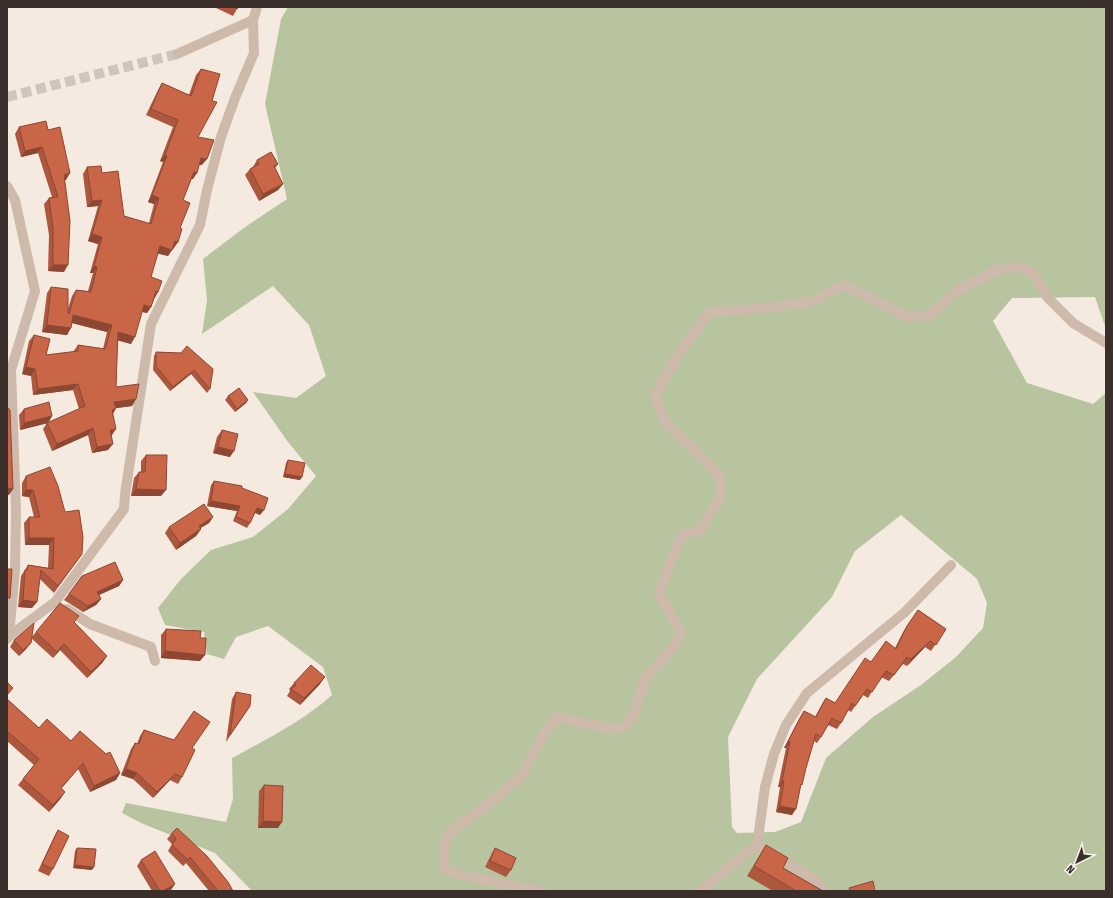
<svg xmlns="http://www.w3.org/2000/svg" width="1113" height="898" viewBox="0 0 1113 898" font-family="'Fira Sans Condensed',sans-serif">
	<style>
		.green { fill: #b8c49f; fill-rule: evenodd }
		.lines { fill: none; stroke-linecap: round; stroke-linejoin: round }
		.street-tunnel { stroke: #cfc5bc; stroke-width: 10; stroke-dasharray: 10 5; stroke-linecap: butt }
		.street { stroke: #cdbaab; stroke-width: 10 }
		.wall { fill: #ad583e }
		.shaded-wall { fill: #8d4732 }
		.building { fill: #c96648; stroke: #8d4732 }
	</style>
	<rect width="100%" height="100%" fill="#f4eae0"/>
	<path class="green" d="M288,7H1106V329L1095,297L1012,298L993,321L1027,383L1093,404L1106,393V891H252L215,853L141,823L122,813L126,803L226,822L233,799L232,758C267,739 303,721 332,695L323,667L268,626L236,637L224,659L207,654L204,632L165,625L158,608L181,579L211,550L253,537L288,509L316,476L288,442L253,392L296,398L326,376L309,325L273,286L202,334L207,300L203,259L245,227L287,199L265,104L281,19ZM901,515L977,579L987,603L983,628L956,657L921,685L873,717L826,758L801,822L775,832L737,833L732,827L728,737L757,679L832,597L855,551Z"/>
	<g class="lines">
		<path class="street-tunnel" d="M7,97L177,54"/>
		<path class="street" d="M177,54L253,20
			M7,186L15,200L35,291L11,370L16,511L15,569L9,636
			M67,609L90,624L151,647L155,661
			M7,639L9,636L55,602L124,509L125,494L151,324L200,225L207,190L221,137L235,98L254,53L253,20L257,7
			M757,847L765,787L774,754L786,725L807,693L905,612L951,565
			M540,891L464,876L444,869C443,856 443,845 449,833L496,798L521,776L546,731L558,717L611,729L625,727L633,717L645,679L673,647L681,633L659,593L681,535L699,531L720,498V476L690,445L665,422L655,395L675,359L710,312L755,309L811,302L844,285L908,317H927L961,288L999,269L1022,267L1034,274L1048,298L1073,323L1106,343
			M700,891L748,852L757,847H762L809,876L825,891"/>
	</g>
	<path class="wall" d="M214,7H238L233,16Z
		M201,69L198,137L202,165H199L193,179H191L183,200L178,242L173,249V248L168,256L158,253L151,277L158,292L154,299L151,307L147,313L142,312L131,344L117,340L116,387L136,399L132,406L116,408L113,414L112,435L108,450L92,453L88,435L52,451L43,429L47,423L79,409L73,390L33,395L31,376L22,374L29,341L34,335L46,355L73,352L78,345L103,349L107,332L72,323L67,335L42,332L47,293L51,287L68,309L72,296L76,290L88,291L93,273H90L98,244L88,241L98,206L87,207L83,174L87,167L102,173L124,216L149,223L154,204L148,202L163,162L160,161L173,127L146,115L158,90L162,83L189,95L196,75Z
		M19,127L48,130L66,180H64V272L48,271L49,235L44,204L49,198L52,197L38,153L21,157L15,134Z
		M257,160L278,164L275,168L283,184L278,190L259,201L245,175L250,169L253,167Z
		M156,352L181,353L210,389L207,393L191,374L170,391L153,370L154,356Z
		M228,396L248,400L246,403L235,412L225,400Z
		M24,409L52,416L48,423L20,430L19,415Z
		M222,430L230,457L213,453L217,437Z
		M146,455L161,496H131L134,478L139,472H141V461Z
		M288,460L300,480L283,477L286,463Z
		M26,476L65,512L82,554L54,593L40,579L32,608L18,607L21,576L28,565L48,568L49,545H25L24,523L29,517H34L29,497L22,496V483Z
		M214,481L242,488L260,515L255,513L250,523L247,528L233,521L237,511L207,506L211,485Z
		M213,517L209,523L200,528L201,529L196,536L176,550L165,533L169,527Z
		M82,576L123,580L119,586L99,595L101,599L96,605L83,612L64,600Z
		M918,610L946,629L931,651L925,647L907,666L903,664L889,681L881,677L868,698L863,695L851,712L848,710L841,723L837,729L828,725L821,737L817,743L814,741L792,815L776,812L780,787H778L786,748H784L800,717L804,711L815,717L822,704L826,698L835,703L871,662L895,648L903,632Z
		M74,623L107,656L102,663L87,678L60,650L53,658L31,638V643L26,649L19,656L10,647L14,640L31,638L36,632Z
		M166,629L200,661L161,658V635Z
		M294,683L320,684L300,705L287,696L290,691L289,689Z
		M236,692L250,706L226,742L232,699Z
		M7,699L39,728L71,741L120,773L116,780L90,792L78,769L61,789V798L49,812L18,785L23,779L34,765L7,741Z
		M144,730L192,748L182,777L178,784L170,780L153,798L133,779L121,775L131,749L135,743L137,744L140,736Z
		M264,785L278,828H258L259,791Z
		M58,830L53,869L49,876L38,871L54,837Z
		M172,833L233,891H209L186,863L183,866L168,851L172,844L167,839Z
		M766,845L783,868L823,891H773L747,876L760,855Z
		M77,848L92,870L73,868L75,851Z
		M495,848L511,870L506,877L485,867L491,855Z
		M141,860L171,890L169,891H152L137,866Z"/>
	<path class="shaded-wall" d="M42,147L38,153L21,157L25,151Z
		M165,155L167,156L163,162L160,161Z
		M201,158L207,159L202,165L197,164Z
		M194,172L197,173L193,179L189,178Z
		M70,173L66,180L59,181L64,175Z
		M283,184L278,190L259,201L263,194Z
		M152,195L159,198L154,204L148,202Z
		M102,200L98,206L87,207L92,201Z
		M92,234L102,237L98,244L88,241Z
		M175,241L178,242L173,249L170,248Z
		M160,246L172,250L168,256L155,253Z
		M53,265H68L64,272L48,271Z
		M94,266L97,267L93,273H90Z
		M156,291L158,292L154,299Z
		M144,305L151,307L147,313L139,311Z
		M73,315L112,325L107,332L68,322Z
		M47,325L71,328L67,335L42,332Z
		M118,332L135,337L131,344L113,339Z
		M26,367L35,369L31,376L22,374Z
		M194,370L191,374L170,391L173,387Z
		M78,384L73,390L33,395L38,389Z
		M136,399L132,406L110,409L114,402Z
		M248,400L246,403L235,412L237,409Z
		M116,408L112,415V410Z
		M52,416L48,423L20,430L24,423Z
		M93,428L88,435L52,451L57,444Z
		M116,429L112,435L106,436L110,430Z
		M113,444L108,450L92,453L97,447Z
		M218,447L234,451L230,457L213,453Z
		M285,474L302,477L300,480L283,477Z
		M7,488L13,489L9,495H7Z
		M136,489L166,490L161,496H131Z
		M26,490H33L29,497L22,496Z
		M211,501L240,506L237,511L207,506Z
		M257,508L264,510L260,515L254,512Z
		M213,517L209,523L194,532L199,526Z
		M201,529L196,536L176,550L180,543Z
		M29,538H54L49,545H25Z
		M123,580L119,586L92,598L97,592Z
		M101,599L96,605L83,612L88,606Z
		M23,600L37,602L32,608L18,607Z
		M930,641L925,647L907,666L911,659Z
		M31,643L26,649L19,656L23,650Z
		M64,644L60,650L53,658L57,652Z
		M165,651L205,655L200,661L161,658Z
		M107,656L102,663L87,678L91,672Z
		M325,677L320,684L300,705L304,698Z
		M788,741L790,742L786,748H784Z
		M126,769L137,773L133,779L121,775Z
		M120,773L116,780L90,792L94,786Z
		M175,774L170,780L153,798L157,792Z
		M782,781H784L780,787H778Z
		M65,792L61,798L49,812L53,805Z
		M780,806L796,809L792,815L776,812Z
		M263,821L282,822L278,828H258Z
		M75,865L94,867L92,870L73,868Z
		M175,884L171,890L169,891H163Z"/>
	<path class="building" d="M233,7H238L237,9Z
		M201,69L220,74L212,101L217,102L198,137L214,140L207,159L201,158L197,173L194,172L183,200L190,203L180,228L182,229L178,242L175,241L172,250L160,246L151,277L162,281L158,292L156,291L151,307L144,305L135,337L118,332L116,387L139,384L136,399L114,402L116,408L112,410L116,429L110,430L113,444L97,447L93,428L57,444L47,423L85,406L78,384L38,389L35,369L26,367L34,335L50,339L46,355L78,351V345L105,349L112,325L73,315L71,328L47,325L51,287L68,289V313L69,314L76,290L91,292L97,267L94,266L102,237L92,234L102,200L92,201L87,167L101,166L102,173L118,171L124,216L151,224L159,198L152,195L167,156L165,155L178,120L151,109L162,83L191,96Z
		M46,121L48,130L60,127L70,173L64,175L70,221L68,265H53V229L49,198L58,197L42,147L25,151L19,127Z
		M271,152L278,164L274,166L283,184L263,194L250,169L259,164L257,160Z
		M187,346L213,369L210,389L194,370L173,387L156,366V352L181,353Z
		M239,388L248,400L237,409L228,396Z
		M49,402L52,416L24,423V409Z
		M7,407L10,410L13,489L7,488Z
		M222,430L238,434L234,451L218,447Z
		M146,455H167L166,490L136,489L139,472H145Z
		M288,460L305,463L302,477L285,474Z
		M50,467L58,486L65,512L79,510L83,537L82,554L58,586L41,570L37,602L23,600L25,570H27L28,565L53,569L54,538H29V517H40L33,490H26V476Z
		M214,481L242,486V488L268,498L264,510L257,508L250,523L236,517L240,506L211,501Z
		M204,504L213,517L199,526L201,529L180,543L169,527Z
		M115,562L123,580L97,592L101,599L88,606L69,594L82,576Z
		M7,569H12L10,598H7Z
		M60,603L79,616L74,622L107,656L91,672L64,644L57,652L36,632Z
		M918,610L946,629L936,645L930,641L911,659L907,657L894,675L886,671L872,692L867,689L855,706L852,703L841,723L832,718L821,737L816,734L806,768L802,785L801,784L796,809L780,806L784,781H782L790,742L788,741L804,711L816,717L826,698L835,703L865,658L871,662L886,641L896,649L907,626Z
		M34,623L31,643L23,650L14,640Z
		M166,629L201,631L200,638H206L205,655L165,651Z
		M311,665L325,677L304,698L291,689L296,685L294,683Z
		M7,682L13,688L7,695Z
		M236,692L251,695L250,706L230,735Z
		M7,699L39,728L47,719L71,741L80,731L106,754L110,752L120,773L94,786L83,763L61,788L65,792L53,805L23,779L39,759L7,731Z
		M194,711L210,722L192,748L195,750L182,777L175,774L157,792L137,773L126,769L135,743L139,744L144,730L174,740Z
		M264,785L283,786L282,822L263,821Z
		M177,828L207,856L228,882L233,891H218L190,857L188,860L172,845L176,839L172,833Z
		M58,830L69,836L53,869L42,864Z
		M766,845L788,858L783,868L823,891H796L754,866Z
		M77,848L96,849L94,867L75,865Z
		M495,848L516,858L511,870L490,861Z
		M155,851L175,884L163,891H160L141,860Z
		M873,881L875,891H850L849,888Z"/>
	<rect width="1113" height="898" fill="none" stroke="#3a2f2a" stroke-width="16"/>
	<g transform="translate(1077 862) rotate(222)" stroke="#fbf4ed" stroke-width="3" paint-order="stroke">
	<path d="M0-3L7 15L0 10L-7 15Z" fill="#3a2f2a"/>
	<text y="-6" font-size="11" font-weight="bold" text-anchor="middle" fill="#3a2f2a">N</text>
	</g>
</svg>
